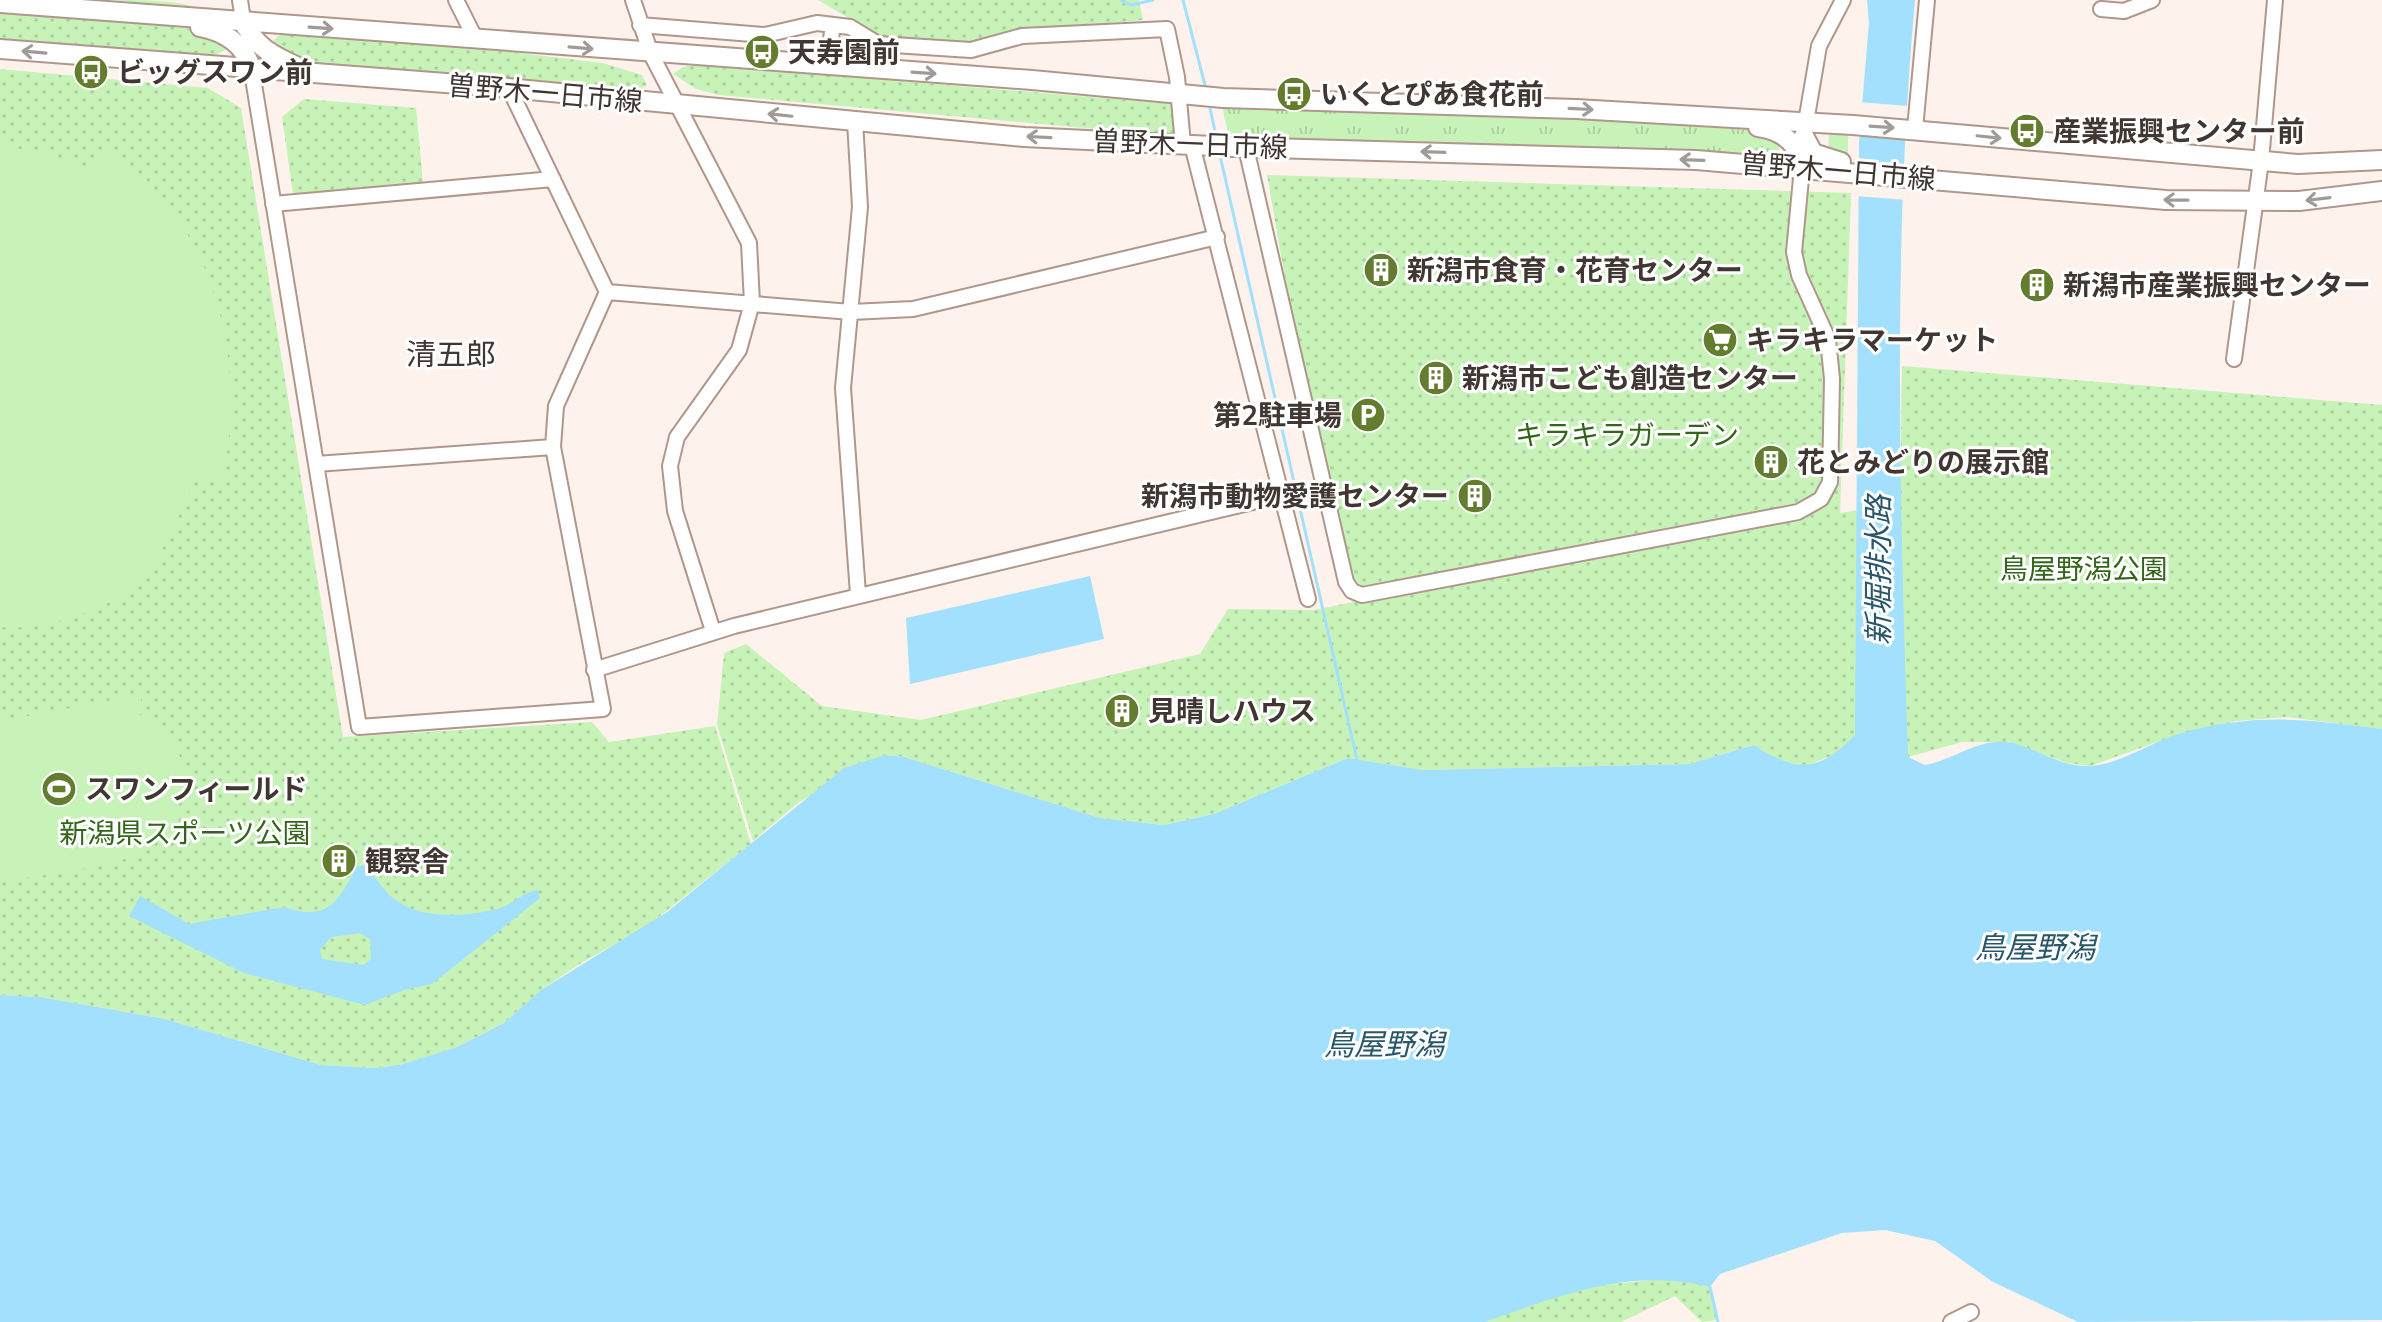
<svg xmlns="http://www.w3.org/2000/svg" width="2382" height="1322" viewBox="0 0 2382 1322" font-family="'Nunito Sans','Noto Sans JP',sans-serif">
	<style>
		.grass { fill: url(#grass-tufts) }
		.park { fill: url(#park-dots) }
		.pitch { fill: #c7f2b8 }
		.water { fill: #a3e0fd; fill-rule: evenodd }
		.pier { fill: #fdf2ec }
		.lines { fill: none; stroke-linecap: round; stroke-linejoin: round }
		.stream { stroke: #a3e0fd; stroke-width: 3 }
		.minor-casing { stroke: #b0978b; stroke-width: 18 }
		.major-casing { stroke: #b0978b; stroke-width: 22 }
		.minor { stroke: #fff; stroke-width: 14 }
		.major { stroke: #fff; stroke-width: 18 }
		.oneway { stroke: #a09b98 }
		.labels { text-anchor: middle; stroke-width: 6; stroke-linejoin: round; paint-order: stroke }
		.poi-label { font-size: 28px; font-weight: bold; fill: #413732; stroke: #fff; text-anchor: start }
		.street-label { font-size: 28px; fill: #413732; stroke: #fff }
		.park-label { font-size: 28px; fill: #326619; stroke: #fff }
		.neighbourhood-label { font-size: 30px; fill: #413732; stroke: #fff }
		.water-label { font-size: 30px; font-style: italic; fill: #28566a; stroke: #fff }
	</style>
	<defs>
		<pattern id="grass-tufts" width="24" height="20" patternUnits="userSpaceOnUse" patternTransform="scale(2)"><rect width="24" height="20" fill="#c7f2b8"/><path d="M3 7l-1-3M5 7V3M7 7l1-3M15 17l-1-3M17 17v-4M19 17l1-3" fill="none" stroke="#acd09f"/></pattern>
		<pattern id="park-dots" width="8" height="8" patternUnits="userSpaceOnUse" patternTransform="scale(2)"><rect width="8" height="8" fill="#c7f2b8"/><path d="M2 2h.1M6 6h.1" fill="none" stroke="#acd09f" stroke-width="1.8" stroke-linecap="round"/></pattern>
	</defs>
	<rect width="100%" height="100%" fill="#fdf2ec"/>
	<path class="grass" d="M114,0C139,0 175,0 195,7V10Z
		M1222,105L1568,117L1747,130L1780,139L1779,151L1751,157L1229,138Z
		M1848,132V159L1828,155L1829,133Z"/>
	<path class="park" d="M818,0H1139L1143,20L1014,32L971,45L887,41Z
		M0,8L202,30L231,48L204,59L0,43Z
		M296,33L442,44L603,63L642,75L647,85L637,91L298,61L268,45L281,34Z
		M700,64L1173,104L1176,127L1173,133L1163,135L719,95L696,89L673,74L683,67Z
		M0,69L208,88L241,108L343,737L592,722L609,742L715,726L751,844L646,927L581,963L541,990L504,1023L457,1047L403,1064L377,1068L321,1065L165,1019L40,997L0,995Z
		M304,99L416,108L423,183L293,194L282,117Z
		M1267,175L1851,193L1840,513L1900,503L1902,366L2382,405V729L2287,717L2236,721L2177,735L2090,766L2067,763L2008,742H1962L1908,757L1839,753L1805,766L1776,760L1754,745L1689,764L1423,770L1348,758L1214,814L1164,825L1100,818L904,757L885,755L799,802L753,841L717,725L724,653L746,644L822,706L921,720L1200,654L1228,609L1314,610L1353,602L1343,594L1337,577Z
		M1675,1278L1710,1287L1717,1320L1702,1322L1675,1296L1621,1322H1478L1590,1286Z"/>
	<path class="pitch" d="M0,142H7V147L53,155L89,172L105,146C215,220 250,361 221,484L195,478C187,503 175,522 164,545C161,551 160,557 157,563C123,606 53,632 0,627Z
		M140,695L143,712L138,714C163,723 178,743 183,768C190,803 164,839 134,855C104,870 36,875 0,882V721Z"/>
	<path class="water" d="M1867,0H1915C1892,251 1900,505 1908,757L1925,765C1953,760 1977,739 2006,742C2031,744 2057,767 2089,766C2118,765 2148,744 2175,735C2251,712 2306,719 2382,729V1320L2078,1322L1993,1282L1935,1241L1885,1230L1842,1233L1720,1274L1710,1287C1629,1267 1560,1296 1484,1322H0V995L40,997L165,1019L321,1065L377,1068L403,1064L457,1047L504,1023L541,990L667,912L844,768L885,755L904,757L1100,818L1164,825L1214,814L1348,758L1423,770L1689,764L1754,745C1795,773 1820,772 1855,735L1859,142L1869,23Z
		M1090,576L1104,639L910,684L906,618Z
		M364,865C375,875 382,889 393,898C419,920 466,917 497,909C512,905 521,893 537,890L540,898L432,984L404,990L365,1005L244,973L129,916L140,896L189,924L284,907C327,922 339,902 356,867ZM360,933L370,939L371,959L363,965L322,959L320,950L331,937Z"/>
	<path class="pier" d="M1858,102L1909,106V136L1856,131Z
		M1855,160L1909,165L1908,200L1855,196Z"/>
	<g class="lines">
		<path class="stream" d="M1121,0L1131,5L1153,0
			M1183,0L1206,89
			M1209,104L1217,140
			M1219,151L1357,760
			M1710,1287L1718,1322"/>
		<defs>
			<path id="minor" d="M240,0L244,28
				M456,0L475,38
				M633,0L651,54L749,243L752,303L739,350L677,437L670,466L675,511L713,631
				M2101,9L2124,11L2152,0
				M640,25L765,35L817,23L850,27L878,44L971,50L1022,36L1167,29L1177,77L1183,145
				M250,60L359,727L603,709L553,447L556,406L607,292L509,88
				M827,66L833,25
				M855,121L860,207L843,388L858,594
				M1806,122L1819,46L1843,0
				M1915,129L1927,0
				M1192,145L1308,599
				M1246,148L1346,582L1352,591L1362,595L1798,512L1821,499L1830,482L1832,379L1828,339L1799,275L1794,252L1802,168
				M273,204L553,179
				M607,292L851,312L913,309L1217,237
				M2234,359L2261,161L2275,0
				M316,464L553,447
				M594,670L734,626L1282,495
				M1951,1322L1971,1312"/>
			<path id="major" d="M0,3L1032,80L1223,98L1576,109L1853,125L2298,164L2382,160
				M244,22C255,47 274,56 298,67
				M200,27C225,32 245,44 251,69
				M0,49L498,87L1024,137L1234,147L1696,160L2166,200L2299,201L2382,191
				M1758,127C1781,130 1799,143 1802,168
				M1804,136L1813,153L1841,162"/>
		</defs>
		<use href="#minor" class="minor-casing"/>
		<use href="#major" class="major-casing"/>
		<use href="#minor" class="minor"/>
		<use href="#major" class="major"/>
	</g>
	<defs><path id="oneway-shaft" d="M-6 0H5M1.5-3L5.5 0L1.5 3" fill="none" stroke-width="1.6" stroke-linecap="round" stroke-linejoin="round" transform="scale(2)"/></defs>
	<g class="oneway">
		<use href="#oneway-shaft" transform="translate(321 28) rotate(4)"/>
		<use href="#oneway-shaft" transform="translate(581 48) rotate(5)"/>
		<use href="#oneway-shaft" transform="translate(34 52) rotate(-175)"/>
		<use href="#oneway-shaft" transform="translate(924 73) rotate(4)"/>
		<use href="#oneway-shaft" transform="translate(1581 109) rotate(3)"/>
		<use href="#oneway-shaft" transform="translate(780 115) rotate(-174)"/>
		<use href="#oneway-shaft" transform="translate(1882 127) rotate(4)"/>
		<use href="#oneway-shaft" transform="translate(1039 137) rotate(-177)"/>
		<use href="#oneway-shaft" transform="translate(1989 137) rotate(6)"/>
		<use href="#oneway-shaft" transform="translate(1433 152) rotate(-178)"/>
		<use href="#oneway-shaft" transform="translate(1692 160) rotate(-178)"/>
		<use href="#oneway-shaft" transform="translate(2318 199) rotate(173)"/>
		<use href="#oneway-shaft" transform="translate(2176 200) rotate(-179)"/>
	</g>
	<defs>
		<symbol id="bus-disc" viewBox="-11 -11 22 22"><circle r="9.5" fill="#637c2e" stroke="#fff"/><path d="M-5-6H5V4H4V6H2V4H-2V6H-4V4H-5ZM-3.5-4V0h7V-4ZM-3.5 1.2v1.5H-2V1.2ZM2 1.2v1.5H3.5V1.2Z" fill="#fff"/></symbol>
		<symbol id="building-disc" viewBox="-11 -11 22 22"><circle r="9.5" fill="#637c2e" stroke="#fff"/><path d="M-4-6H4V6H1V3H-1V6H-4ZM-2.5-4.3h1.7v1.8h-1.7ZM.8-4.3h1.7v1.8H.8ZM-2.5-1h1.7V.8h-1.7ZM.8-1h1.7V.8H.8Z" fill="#fff"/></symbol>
		<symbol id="supermarket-disc" viewBox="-11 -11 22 22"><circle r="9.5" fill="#637c2e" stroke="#fff"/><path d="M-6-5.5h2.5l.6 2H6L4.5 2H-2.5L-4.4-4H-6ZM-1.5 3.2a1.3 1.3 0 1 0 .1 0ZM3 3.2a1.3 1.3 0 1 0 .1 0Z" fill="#fff"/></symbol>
		<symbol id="parking-disc" viewBox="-11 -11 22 22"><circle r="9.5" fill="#637c2e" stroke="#fff"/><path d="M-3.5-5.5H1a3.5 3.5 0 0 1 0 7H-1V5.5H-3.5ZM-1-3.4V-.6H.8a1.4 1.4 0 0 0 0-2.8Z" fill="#fff"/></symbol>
		<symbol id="stadium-disc" viewBox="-11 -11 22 22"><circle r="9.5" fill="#637c2e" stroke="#fff"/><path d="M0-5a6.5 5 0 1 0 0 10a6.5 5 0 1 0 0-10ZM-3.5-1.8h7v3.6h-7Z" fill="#fff"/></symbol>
	</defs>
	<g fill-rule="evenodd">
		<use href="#bus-disc" x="742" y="32" width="40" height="40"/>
		<use href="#bus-disc" x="71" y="52" width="40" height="40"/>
		<use href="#bus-disc" x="1274" y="74" width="40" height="40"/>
		<use href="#bus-disc" x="2007" y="111" width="40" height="40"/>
		<use href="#building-disc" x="1361" y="250" width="40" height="40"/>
		<use href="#building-disc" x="2017" y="265" width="40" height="40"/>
		<use href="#supermarket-disc" x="1700" y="320" width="40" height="40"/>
		<use href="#building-disc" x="1416" y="358" width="40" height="40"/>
		<use href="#parking-disc" x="1348" y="395" width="40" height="40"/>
		<use href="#building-disc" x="1751" y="442" width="40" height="40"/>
		<use href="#building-disc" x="1455" y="476" width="40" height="40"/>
		<use href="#building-disc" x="1102" y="691" width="40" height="40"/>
		<use href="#stadium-disc" x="39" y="769" width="40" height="40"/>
		<use href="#building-disc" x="319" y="841" width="40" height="40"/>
	</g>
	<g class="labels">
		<g class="poi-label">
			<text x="788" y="62">天寿園前</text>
			<text x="117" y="82">ビッグスワン前</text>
			<text x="1320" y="104">いくとぴあ食花前</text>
			<text x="2053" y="141">産業振興センター前</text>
			<text x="1407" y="280">新潟市食育・花育センター</text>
			<text x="2063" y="295">新潟市産業振興センター</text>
			<text x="1746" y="350">キラキラマーケット</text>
			<text x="1462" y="388">新潟市こども創造センター</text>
			<text x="1342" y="425" text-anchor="end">第2駐車場</text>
			<text x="1797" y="472">花とみどりの展示館</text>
			<text x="1449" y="506" text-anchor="end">新潟市動物愛護センター</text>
			<text x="1148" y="721">見晴しハウス</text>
			<text x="85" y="799">スワンフィールド</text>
			<text x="365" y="871">観察舎</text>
		</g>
		<g class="street-label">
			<text transform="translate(545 93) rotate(5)" y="10">曽野木一日市線</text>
			<text transform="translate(1190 144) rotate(2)" y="10">曽野木一日市線</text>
			<text transform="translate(1838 171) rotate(5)" y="10">曽野木一日市線</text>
		</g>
		<g class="park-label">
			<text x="1627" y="445">キラキラガーデン</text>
			<text x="2084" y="579">鳥屋野潟公園</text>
			<text x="185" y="843">新潟県スポーツ公園</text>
		</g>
		<g class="neighbourhood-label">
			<text x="451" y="365">清五郎</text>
		</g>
		<g class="water-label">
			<text transform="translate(1879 570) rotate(-90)" y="10">新堀排水路</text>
			<text x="2035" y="958">鳥屋野潟</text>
			<text x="1384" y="1055">鳥屋野潟</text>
		</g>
	</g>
</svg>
